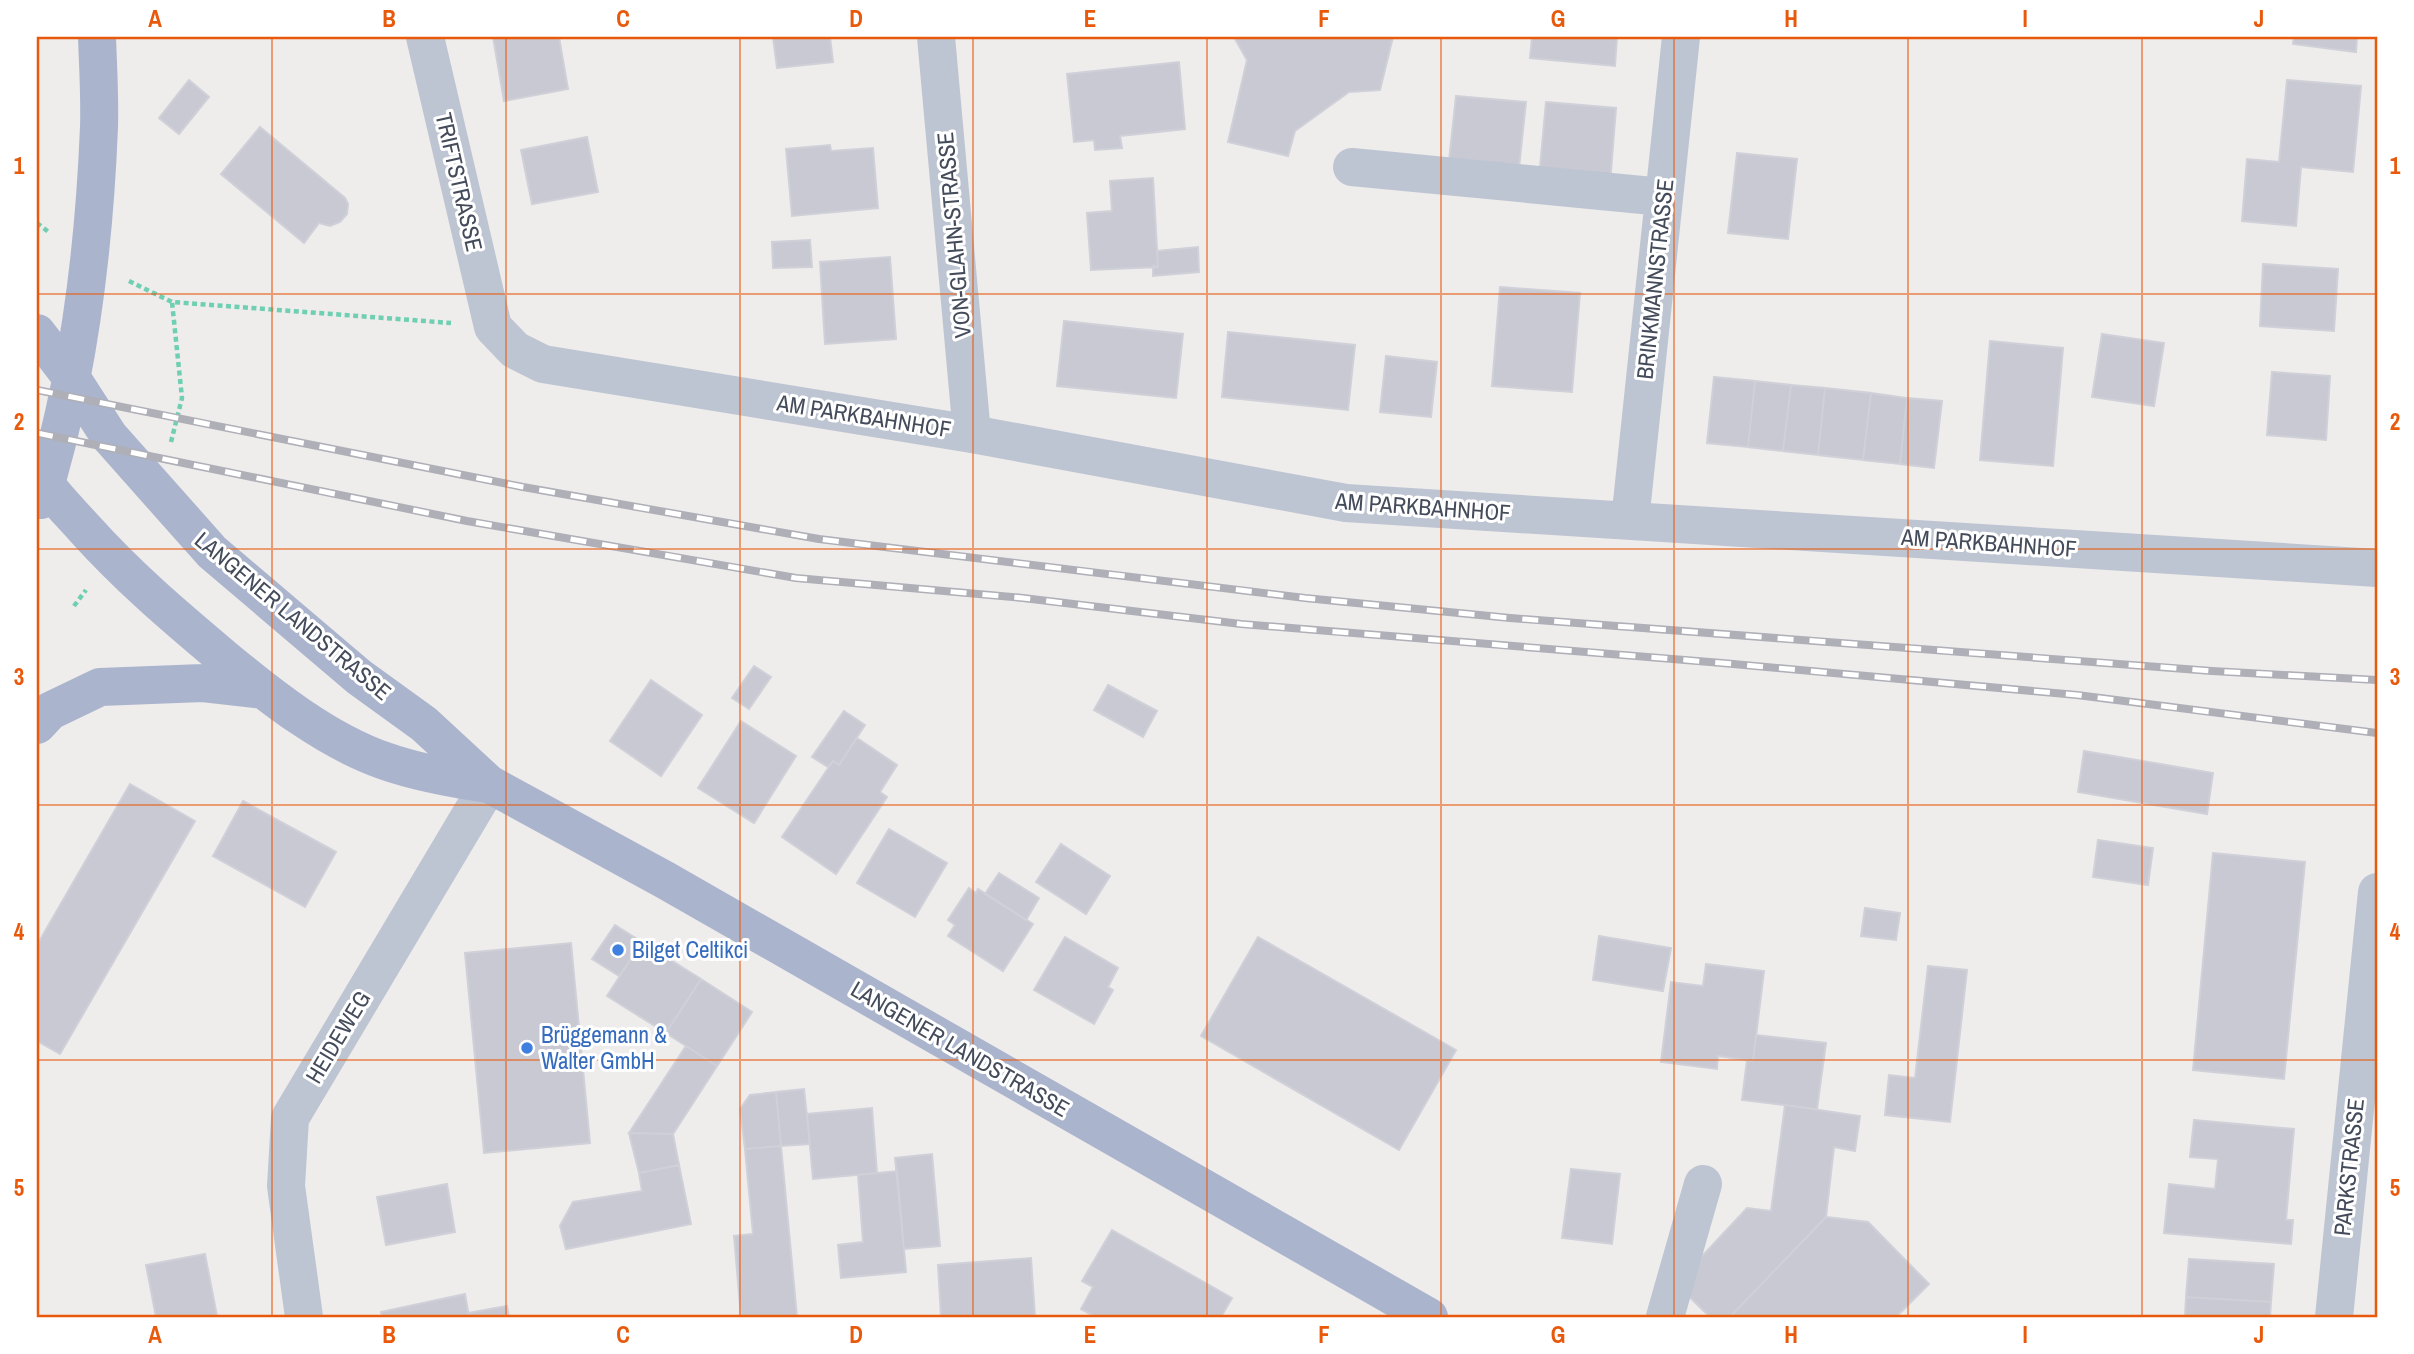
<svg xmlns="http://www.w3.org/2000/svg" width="2414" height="1354" viewBox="0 0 2414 1354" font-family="'Archivo Narrow',sans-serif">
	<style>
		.building { fill: #c8c9d2; stroke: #cfd0d8; stroke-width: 2 }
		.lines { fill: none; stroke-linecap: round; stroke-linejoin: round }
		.path { stroke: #6ecfb2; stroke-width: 4.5; stroke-dasharray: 5 3.5; stroke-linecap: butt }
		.minor { stroke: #bec5d2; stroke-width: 38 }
		.major { stroke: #aab5cd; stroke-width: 38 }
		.rail-casing { stroke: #aeafb7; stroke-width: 8 }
		.rail { stroke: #fff; stroke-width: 5; stroke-dasharray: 16; stroke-linecap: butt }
		.grid { fill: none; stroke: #e8590c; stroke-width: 2; stroke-opacity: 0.55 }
		.shop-dot { fill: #3f7fe0; stroke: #fff; stroke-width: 2.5 }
		.labels { text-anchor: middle; stroke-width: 6; stroke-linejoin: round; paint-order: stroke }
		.street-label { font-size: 23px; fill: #444b5a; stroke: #fff }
		.shop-label { font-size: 23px; fill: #366cbe; stroke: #fff; text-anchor: start }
		.neatline { fill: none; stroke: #e8590c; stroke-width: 2.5 }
		.grid-label { font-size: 23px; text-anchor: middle; font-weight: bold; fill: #e8590c }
	</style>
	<rect width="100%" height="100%" fill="#efecec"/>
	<path class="building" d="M493,37H559L568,89L504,101Z
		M773,37H830L833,62L777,68Z
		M1239,37H1393L1380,90L1349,92L1295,131L1288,156L1228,142L1247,60L1235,39Z
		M1532,37H1617L1615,66L1530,58Z
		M2294,37H2357L2356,52L2293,44Z
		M1179,62L1185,129L1120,136L1122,148L1095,150L1094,140L1074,142L1067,74Z
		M189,80L209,97L179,134L159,118Z
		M2287,80L2361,86L2353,172L2301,167L2296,226L2242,221L2247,159L2279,162Z
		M1456,96L1526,102L1518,177L1448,170Z
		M1546,102L1616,108L1610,184L1539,178Z
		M260,127L345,198L348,204L347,214L340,222L330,226L319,223L304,243L221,174Z
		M587,137L598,192L532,204L521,150Z
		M830,145L831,151L873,148L878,208L792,216L786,149Z
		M1737,153L1797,159L1788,239L1728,233Z
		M1153,178L1158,267L1091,270L1087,213L1112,211L1110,181Z
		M810,240L812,267L773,268L772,242Z
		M1198,247L1199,272L1153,276V266L1158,267L1157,251Z
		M890,257L896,339L825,344L820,262Z
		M2263,264L2338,269L2334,331L2260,326Z
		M1500,287L1580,293L1572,392L1492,386Z
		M1064,321L1183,334L1176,398L1057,386Z
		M1228,332L1355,345L1348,410L1222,397Z
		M2102,334L2164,343L2154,406L2092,397Z
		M1990,341L2063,348L2053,466L1980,460Z
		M1386,356L1437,362L1431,417L1380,412Z
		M2272,372L2330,376L2326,440L2267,435Z
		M1714,377L1755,381L1748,447L1707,443Z
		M1755,381L1791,385L1783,451L1748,447Z
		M1791,385L1825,388L1818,455L1783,451Z
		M1825,388L1871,393L1863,460L1818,455Z
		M1871,393L1907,398L1900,464L1863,460Z
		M1907,398L1942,401L1934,468L1900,464Z
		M754,666L771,677L749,709L732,698Z
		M651,680L702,715L661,776L610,741Z
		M1108,685L1157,711L1143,737L1094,710Z
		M844,711L865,725L839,765L833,761L828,767L812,757Z
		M741,721L796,756L754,823L698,788Z
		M857,738L897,765L880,792L887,797L836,874L782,837L833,761L839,765Z
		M2084,751L2213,773L2207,814L2078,792Z
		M130,784L195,821L60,1054L37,1041V945Z
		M243,801L336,852L305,907L213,856Z
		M889,829L947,863L915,917L857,883Z
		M2098,840L2153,848L2148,885L2093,877Z
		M1061,844L1110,876L1086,914L1036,882Z
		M2213,853L2305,862L2284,1079L2193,1070Z
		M999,873L1039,898L1026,920L985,894Z
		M969,888L976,893L978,889L1033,924L1003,971L948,936L955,925L948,920Z
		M1865,908L1900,913L1896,940L1861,936Z
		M615,925L642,942L619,976L592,959Z
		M1599,936L1671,948L1663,991L1593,980Z
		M1065,937L1118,968L1108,987L1113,990L1094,1024L1034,990Z
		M1258,937L1456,1050L1399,1150L1201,1036Z
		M642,942L701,979L666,1033L607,996Z
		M571,943L590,1143L484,1153L465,953Z
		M1706,964L1764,971L1753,1061L1718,1056L1717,1069L1661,1062L1671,982L1703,986Z
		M1928,966L1967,970L1950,1122L1885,1115L1889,1075L1915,1078Z
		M701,979L752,1012L717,1066L666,1033Z
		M1756,1035L1826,1043L1817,1109L1742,1100L1747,1060L1753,1061Z
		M686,1046L717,1066L673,1134L629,1133Z
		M804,1089L810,1144L781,1146L776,1092Z
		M776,1092L781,1146L745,1149L740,1109L750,1095Z
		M1785,1105L1860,1116L1855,1151L1834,1147L1826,1217L1730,1317H1710L1676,1284L1747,1208L1771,1211Z
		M872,1108L877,1173L813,1179L807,1114Z
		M2194,1120L2294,1129L2286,1220H2293L2291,1244L2164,1233L2169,1184L2215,1189L2218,1159L2190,1157Z
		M629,1133L673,1134L679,1165L639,1173Z
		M781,1146L797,1317H741L734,1236L753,1234L745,1149Z
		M932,1154L940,1246L904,1249L895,1158Z
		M679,1165L691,1224L566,1249L560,1226L573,1202L642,1191L639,1173Z
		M1571,1169L1620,1174L1612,1244L1562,1238Z
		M897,1171L906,1272L841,1278L838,1245L863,1242L858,1175Z
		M447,1184L455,1232L386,1245L377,1197Z
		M1826,1217L1868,1222L1929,1284L1896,1317H1730Z
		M1112,1230L1232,1298L1221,1317H1096L1081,1309L1093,1287L1082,1281Z
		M205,1254L217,1316L156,1317L146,1265Z
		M1031,1258L1035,1317H941L938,1265Z
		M2189,1259L2274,1264L2271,1302L2186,1297Z
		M465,1294L469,1317H382L381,1312Z
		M2186,1297L2271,1302L2270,1317H2185Z
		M507,1306L509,1317H469L468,1313Z"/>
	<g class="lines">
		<path class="path" d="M37,223L50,233
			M129,281L172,302L451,323
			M171,442L182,398L172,302
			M74,606L86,590"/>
		<path class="minor" d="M425,37L493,327L515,350L543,364L972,434L1346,503L2377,568
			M936,37L972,434
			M1352,167L1663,197
			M1630,521L1681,37
			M304,1317L286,1186L290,1118L489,784
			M1665,1317L1703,1184
			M2334,1317L2377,892"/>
		<path class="major" d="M37,333L71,377L109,436L212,552L359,677L424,724L489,784L665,880L1429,1317
			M37,470C49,492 67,509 84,528C128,577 174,616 224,658C271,697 327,741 385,761C419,773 454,779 489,784
			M41,500C78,381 94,253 99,127C100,97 98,67 97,37
			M37,725L50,711L100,687L203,683L264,690"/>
		<defs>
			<path id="rail" d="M37,390L523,487L819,539L1305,598L1510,618L2212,671L2377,680
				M37,433L467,521L796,578L1023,598L1241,624L1722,663L2077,695L2377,733"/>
		</defs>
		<use href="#rail" class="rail-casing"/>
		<use href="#rail" class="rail"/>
	</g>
	<path class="grid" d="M272,37V1317M506,37V1317M740,37V1317M973,37V1317M1207,37V1317M1441,37V1317M1674,37V1317M1908,37V1317M2142,37V1317M37,294H2377M37,549H2377M37,805H2377M37,1060H2377"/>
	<g class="shop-dot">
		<circle cx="618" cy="950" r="7"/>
		<circle cx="527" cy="1048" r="7"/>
	</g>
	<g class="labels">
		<g class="street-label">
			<text transform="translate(459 182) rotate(77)" y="8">TRIFTSTRASSE</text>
			<text transform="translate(954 235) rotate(-95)" y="8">VON-GLAHN-STRASSE</text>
			<text transform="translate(1655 279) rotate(-84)" y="8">BRINKMANNSTRASSE</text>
			<text transform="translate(864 416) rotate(9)" y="8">AM PARKBAHNHOF</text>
			<text transform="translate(1423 507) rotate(4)" y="8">AM PARKBAHNHOF</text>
			<text transform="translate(1989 543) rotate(4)" y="8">AM PARKBAHNHOF</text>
			<text transform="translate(293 616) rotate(40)" y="8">LANGENER LANDSTRASSE</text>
			<text transform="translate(338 1037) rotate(-59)" y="8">HEIDEWEG</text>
			<text transform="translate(960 1049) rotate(30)" y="8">LANGENER LANDSTRASSE</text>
			<text transform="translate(2349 1167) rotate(-84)" y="8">PARKSTRASSE</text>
		</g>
		<g class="shop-label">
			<text x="632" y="958">Bilget Celtikci</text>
			<text x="541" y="1043">Brüggemann &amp;<tspan x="541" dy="26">Walter GmbH</tspan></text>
		</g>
	</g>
	<rect width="2414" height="1354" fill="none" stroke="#ffffff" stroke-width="77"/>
	<rect x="38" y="38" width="2338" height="1278" class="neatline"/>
	<g class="grid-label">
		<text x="155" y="27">A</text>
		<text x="389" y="27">B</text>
		<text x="623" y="27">C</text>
		<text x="856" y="27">D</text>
		<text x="1090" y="27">E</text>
		<text x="1324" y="27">F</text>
		<text x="1558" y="27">G</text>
		<text x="1791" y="27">H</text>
		<text x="2025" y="27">I</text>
		<text x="2259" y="27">J</text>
		<text x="19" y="174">1</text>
		<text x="2395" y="174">1</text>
		<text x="19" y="430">2</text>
		<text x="2395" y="430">2</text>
		<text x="19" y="685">3</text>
		<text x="2395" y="685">3</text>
		<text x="19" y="940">4</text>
		<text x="2395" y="940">4</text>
		<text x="19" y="1196">5</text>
		<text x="2395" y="1196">5</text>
		<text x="155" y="1343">A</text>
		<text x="389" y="1343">B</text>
		<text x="623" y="1343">C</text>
		<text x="856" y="1343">D</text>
		<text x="1090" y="1343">E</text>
		<text x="1324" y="1343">F</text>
		<text x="1558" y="1343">G</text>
		<text x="1791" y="1343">H</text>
		<text x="2025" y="1343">I</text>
		<text x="2259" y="1343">J</text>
	</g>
</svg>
